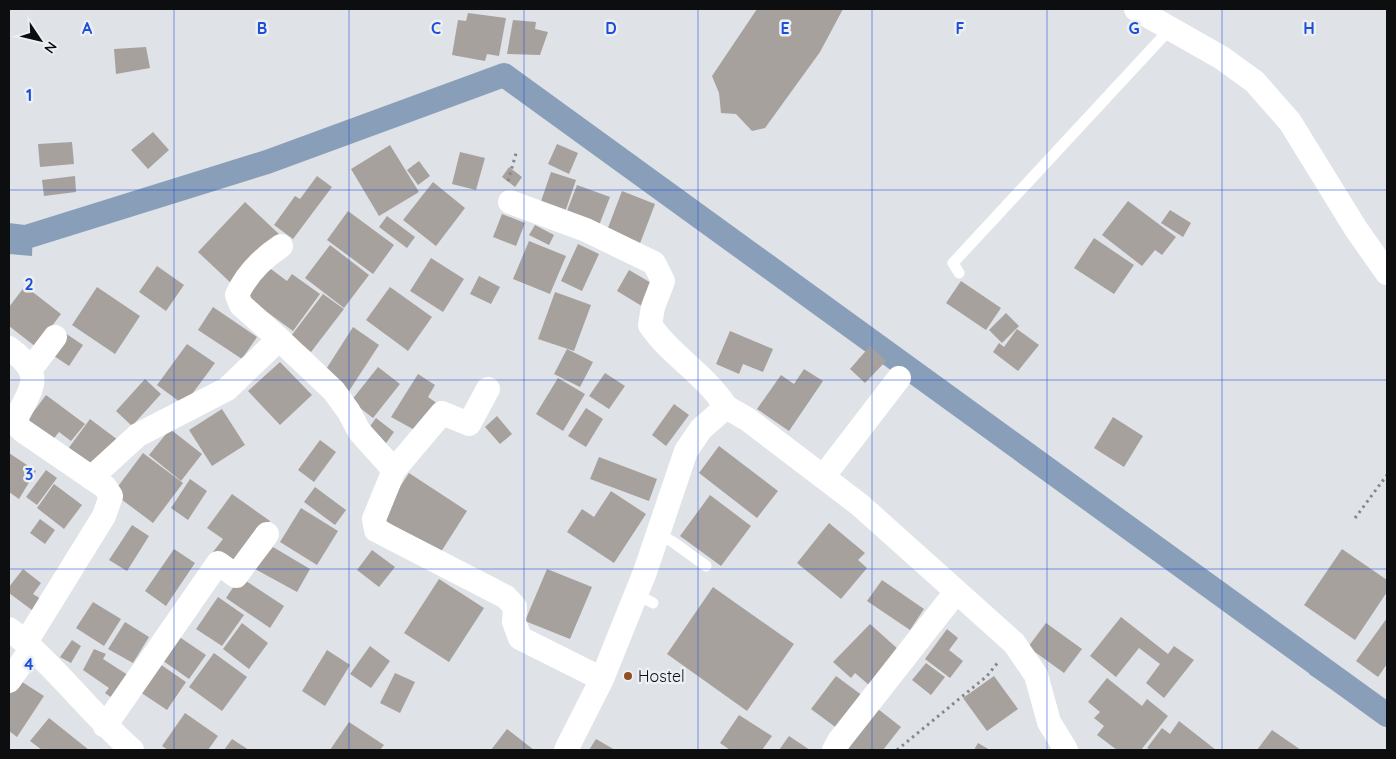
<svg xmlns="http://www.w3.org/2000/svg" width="1396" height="759" viewBox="0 0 1396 759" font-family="Quicksand,sans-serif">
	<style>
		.water { fill: #899fb9 }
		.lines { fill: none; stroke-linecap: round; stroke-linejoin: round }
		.canal { stroke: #899fb9; stroke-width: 24 }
		.building { fill: #a7a19e }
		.path { stroke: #85878b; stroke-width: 3; stroke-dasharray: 2.5 4; stroke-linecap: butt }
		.lane { stroke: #fff; stroke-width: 11 }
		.street { stroke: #fff; stroke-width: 24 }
		.grid { fill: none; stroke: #1d4ed8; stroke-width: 1; stroke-opacity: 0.55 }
		.poi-dot { fill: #924d23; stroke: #ecf0f4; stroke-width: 2 }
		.labels { text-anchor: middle; stroke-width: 5; stroke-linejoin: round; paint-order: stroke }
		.poi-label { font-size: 16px; fill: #0d0e10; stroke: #ecf0f4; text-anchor: start }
		.grid-label { font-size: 16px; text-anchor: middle; font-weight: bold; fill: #1d4ed8; stroke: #ecf0f4; stroke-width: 5; stroke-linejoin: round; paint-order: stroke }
	</style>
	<rect width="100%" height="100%" fill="#dfe2e7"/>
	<path class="water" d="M9,223L33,226L32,256L9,254Z
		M1319,653L1387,703V727L1309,674Z"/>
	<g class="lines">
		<path class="canal" d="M9,236L23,238L267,162L504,75L1387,715"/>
	</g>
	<path class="building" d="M757,9H843L820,52L765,128L752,131L736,114L721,113L719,93L712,76Z
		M468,13L506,18L499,56L487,54L485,61L452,55L458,20L466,21Z
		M513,20L536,22L535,29L548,32L540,55L507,54Z
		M146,47L150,68L116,74L114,49Z
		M153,132L169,150L148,169L131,150Z
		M72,142L74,164L40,167L38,144Z
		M557,144L578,153L569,174L548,164Z
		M390,145L419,192L379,216L351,169Z
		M460,152L485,158L476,190L452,184Z
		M419,161L430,176L418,185L407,170Z
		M509,167L522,177L515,187L502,177Z
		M551,172L576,180L563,218L538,210Z
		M75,176L76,192L44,196L42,180Z
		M317,176L332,187L293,239L274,225L295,196L300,199Z
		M433,182L465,208L436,246L403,220Z
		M577,185L610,197L598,228L565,216Z
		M622,191L655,204L639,246L606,233Z
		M1128,201L1176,237L1162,255L1155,250L1142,266L1102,235Z
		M245,202L279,234L232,284L198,252Z
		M1170,210L1191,223L1183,237L1161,223Z
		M348,211L394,245L373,274L327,240Z
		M502,214L525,223L516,246L493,237Z
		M387,216L415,237L407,248L379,227Z
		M535,225L554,235L549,245L529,235Z
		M1094,238L1134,265L1114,294L1074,268Z
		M529,241L566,256L550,294L513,279Z
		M578,244L599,254L582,291L561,281Z
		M330,245L369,275L344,308L305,278Z
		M431,258L464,279L443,312L410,291Z
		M157,266L184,285L166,311L139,292Z
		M267,266L287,281L292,274L320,294L293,331L245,296Z
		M629,270L658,287L645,308L617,291Z
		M479,276L500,287L491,304L470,294Z
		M961,281L1001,308L986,330L946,303Z
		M25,286L61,314L36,347L9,326V307Z
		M97,287L140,316L115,354L72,325Z
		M390,287L432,317L408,351L366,320Z
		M555,292L591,305L574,351L538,339Z
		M323,294L344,309L311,352L291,336Z
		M213,307L257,337L242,359L198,330Z
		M1006,313L1019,326L1002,343L989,330Z
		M353,327L379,345L349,391L323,374Z
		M1017,329L1039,345L1018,371L993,352L999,343L1004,347Z
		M730,331L773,349L763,372L743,364L739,374L716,364Z
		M65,333L83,345L69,366L51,354Z
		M187,344L215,363L184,405L157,385Z
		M870,346L886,361L865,383L850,369Z
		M567,349L593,362L580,387L554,374Z
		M280,362L312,395L280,425L248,391Z
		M378,367L400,384L373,418L351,401Z
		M804,369L823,381L789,431L757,409L781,375L794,384Z
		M605,373L625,386L609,409L589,396Z
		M418,374L435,385L428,397L438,404L420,433L391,417Z
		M558,378L585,394L563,431L536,414Z
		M145,379L161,394L132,426L116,411Z
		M46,395L85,424L71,441L59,432L48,446L22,427Z
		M674,404L689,415L666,446L652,435Z
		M586,408L603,419L586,447L568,436Z
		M222,409L245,445L212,466L189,430Z
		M497,416L512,434L500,444L485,427Z
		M1113,417L1143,436L1124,467L1094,448Z
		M376,418L394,432L384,446L365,433Z
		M90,419L118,440L93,474L65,453Z
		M170,429L202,454L181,481L149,455Z
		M320,440L336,452L314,482L298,470Z
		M719,446L778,491L757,518L699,473Z
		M9,453L36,471L19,499L9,492Z
		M143,453L183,483L153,523L113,493Z
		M599,457L657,479L649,501L590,479Z
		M46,470L57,478L37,505L26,497Z
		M409,473L467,511L439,555L380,517Z
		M190,479L207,491L188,520L171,508Z
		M54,484L82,505L64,529L37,508Z
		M315,487L346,510L335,525L304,502Z
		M611,491L646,514L614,563L567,532L582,509L594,517Z
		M232,494L270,521L235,568L213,552L223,539L207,528Z
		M710,495L751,526L721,566L680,536Z
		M301,508L338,531L317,565L280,542Z
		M40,519L55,530L45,544L30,533Z
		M829,523L865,553L858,560L867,568L841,599L797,563Z
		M132,525L149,536L127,571L109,560Z
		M273,547L310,569L297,592L255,569Z
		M174,549L195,563L166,606L145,591Z
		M1342,549L1387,580V592L1355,640L1304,605Z
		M372,550L395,567L379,587L357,570Z
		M23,569L41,583L33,594L48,603L40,616L9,593V587Z
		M547,569L592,587L570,639L525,621Z
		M240,577L284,606L270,628L226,598Z
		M439,579L484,608L449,662L404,633Z
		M882,580L924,609L910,630L867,601Z
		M713,587L794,644L747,711L667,654Z
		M218,597L244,615L222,646L196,629Z
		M93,602L121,619L104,646L76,628Z
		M1121,617L1168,654L1174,646L1194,660L1164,698L1146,683L1160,664L1139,648L1116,677L1090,656Z
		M1387,618V664L1378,677L1356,661Z
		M125,622L149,637L133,663L108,649Z
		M242,623L268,643L249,669L223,649Z
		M1046,623L1082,649L1064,673L1028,647Z
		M870,624L899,650L869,685L855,673L851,678L833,662Z
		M947,629L958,638L949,650L963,661L950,678L925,659Z
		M175,634L206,655L189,679L159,658Z
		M72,640L81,646L71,663L60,657Z
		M370,646L390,661L371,688L350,674Z
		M94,649L106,654L103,659L131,677L115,700L105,693L109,688L83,670Z
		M327,650L350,665L325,706L302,691Z
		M214,653L247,677L222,711L189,687Z
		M154,660L186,682L167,710L134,688Z
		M926,663L945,677L931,695L912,680Z
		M395,673L415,682L400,713L380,703Z
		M836,676L863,696L838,729L811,709Z
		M994,676L1018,709L987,731L963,698Z
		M16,678L44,696L17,737L9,731V689Z
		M1107,678L1142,706L1147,699L1168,716L1141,750H1117L1097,735L1104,726L1094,718L1100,712L1088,702Z
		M878,709L901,727L883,750H847Z
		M185,713L218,736L208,750H168L162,746Z
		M739,715L772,736L762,750H730L720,743Z
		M49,718L89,750H42L30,741Z
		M1179,721L1216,750H1151L1147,748L1162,728L1170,734Z
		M349,722L384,745L380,750H330Z
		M507,729L534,750H491Z
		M1272,730L1301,750H1257Z
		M789,736L810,750H779Z
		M232,739L249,750H224Z
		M596,739L615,750H589Z
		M978,743L990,750H974Z"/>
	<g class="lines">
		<path class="path" d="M508,181L517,150
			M1355,518L1387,475
			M897,750L987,676L999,661"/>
		<path class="lane" d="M959,273L953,263L1171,28
			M657,533L673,542L706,566
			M636,594L653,603"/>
		<path class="street" d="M1136,9L1222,58L1255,82L1290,122L1356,229L1387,273
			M510,202L586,230L654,263L663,281L653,307L650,325C671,356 706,375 726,407
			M279,339L241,305L237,295C246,275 263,258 281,246
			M9,348C45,375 33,385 16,419L17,425L23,431L105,487L111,496L104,516L26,642
			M30,370L55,337
			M488,389L469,424L442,413L394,470L374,519L376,530L506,597L515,607L514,622L520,638L602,679
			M823,477L899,378
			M91,478L138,435L227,389L279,339L334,391L349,412L359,431L394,470
			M9,629C54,664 89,712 132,750
			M9,681L32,648
			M105,726L218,563L236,576L267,534
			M566,750L602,679L645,572L686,451L701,429L726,407L747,419L860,505L1014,643L1036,675L1049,722L1066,750
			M834,750L839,741L956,592"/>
	</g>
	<path class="grid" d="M174,9V750M349,9V750M524,9V750M698,9V750M872,9V750M1047,9V750M1222,9V750M9,190H1387M9,380H1387M9,569H1387"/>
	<circle class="poi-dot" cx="628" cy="676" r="5"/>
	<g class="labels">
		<g class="poi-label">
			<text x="638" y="682">Hostel</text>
		</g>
	</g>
	<g class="grid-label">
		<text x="87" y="34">A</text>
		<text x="262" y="34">B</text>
		<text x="436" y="34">C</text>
		<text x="611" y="34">D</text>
		<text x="785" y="34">E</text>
		<text x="960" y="34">F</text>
		<text x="1134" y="34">G</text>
		<text x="1309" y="34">H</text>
		<text x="29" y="101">1</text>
		<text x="29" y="290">2</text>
		<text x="29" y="480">3</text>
		<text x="29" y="670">4</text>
	</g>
	<rect width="1396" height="759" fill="none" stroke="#0d0e10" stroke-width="20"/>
	<g transform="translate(40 40) rotate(125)" stroke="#ecf0f4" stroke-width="4" paint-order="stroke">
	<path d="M0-4L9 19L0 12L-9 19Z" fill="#0d0e10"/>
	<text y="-8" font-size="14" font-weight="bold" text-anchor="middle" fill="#0d0e10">N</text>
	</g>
</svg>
